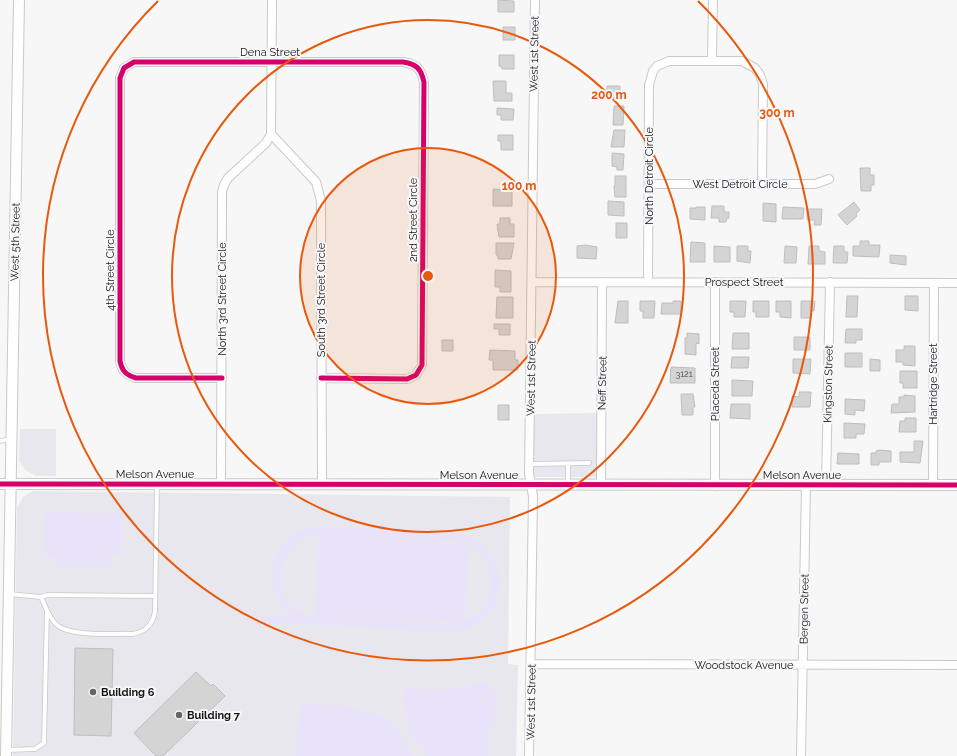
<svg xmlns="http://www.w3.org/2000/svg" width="957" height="756" viewBox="0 0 957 756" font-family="Raleway,sans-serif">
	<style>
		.built { fill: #e8e7ed }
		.green { fill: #e9e3fa; fill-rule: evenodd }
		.building { fill: #d4d4d5; stroke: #bebebf }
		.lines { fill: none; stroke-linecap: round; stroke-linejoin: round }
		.service-casing { stroke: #c9c9ca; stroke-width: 5.5 }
		.minor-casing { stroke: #c9c9ca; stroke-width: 10 }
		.tertiary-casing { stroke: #c9c9ca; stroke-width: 12 }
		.service { stroke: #fefefe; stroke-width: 4 }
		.minor { stroke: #fefefe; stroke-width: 8 }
		.tertiary { stroke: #fefefe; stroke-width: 10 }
		.cycleway-casing { stroke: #f7f6f9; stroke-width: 8 }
		.cycleway { stroke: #d6006c; stroke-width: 5 }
		.ring { fill: none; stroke: #e8590c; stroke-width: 2 }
		.poi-dot { fill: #656566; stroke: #f7f6f9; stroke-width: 1.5 }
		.labels { text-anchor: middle; stroke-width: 4; stroke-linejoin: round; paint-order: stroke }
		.number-label { font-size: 9px; fill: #464646 }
		.street-label { font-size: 11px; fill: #161617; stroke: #f7f6f9 }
		.poi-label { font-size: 11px; font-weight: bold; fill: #161617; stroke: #f7f6f9; text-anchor: start }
		.centre { fill: #e8590c; stroke: #f7f6f9; stroke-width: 2 }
		.ring-label { font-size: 12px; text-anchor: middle; font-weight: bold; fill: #e8590c; stroke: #f7f6f9; stroke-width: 4; stroke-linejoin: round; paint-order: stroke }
	</style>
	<rect width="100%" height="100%" fill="#f7f7f8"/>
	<path class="built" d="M598,413L597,477H534V414Z
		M20,429H56V476H36L25,470L19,460Z
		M33,491L510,497L508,664L518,665L516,756H13L17,508L24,496Z"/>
	<path class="green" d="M44,512L122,513V556L110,555V566L56,568L55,556H43Z
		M324,526L454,533C514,541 517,621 457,632L260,623V615L291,616C256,581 272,528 324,526ZM311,536H318L315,617C271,608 269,552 311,536ZM352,538L453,541L467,545H466ZM469,546C501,559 498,610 465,621ZM328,618L329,617L463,622L449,624Z
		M471,682L487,683L498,695V708H494V726H489V756H427C408,738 401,713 404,688L452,690V686L469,687Z
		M300,703C329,706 366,705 391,723C402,730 408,744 413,756H296Z"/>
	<path class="building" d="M498,0L514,1V12H498Z
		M503,27H515V40H503Z
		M499,55H514V69H502V67L499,66Z
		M493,81H506V93H512V101H494Z
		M607,86H620V98L607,97Z
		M614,106H624L623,125H613Z
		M497,108L514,109L513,120H501V115H497Z
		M614,130H625L624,147H611Z
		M498,135H513V150H501V141H498Z
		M612,153L624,154L623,170H617V167L612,166Z
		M860,168H870V175H874V185H871V191H861Z
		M615,176H626V197H615L614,186H615Z
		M493,189L512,190V206H493Z
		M608,201L624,202V216L608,215Z
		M854,202L860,210L856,214L857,216L847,225L838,215Z
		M763,203L776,204V222L763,221Z
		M712,206H724V212H729V218H727L726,222H719V218H711Z
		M696,207H705V220L690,219V208H696Z
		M783,207L804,208L803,219H782Z
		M807,209H822L821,225H814L815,220H807Z
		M500,218H510V224H514V237H499L497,224H500Z
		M616,223H627V238H616Z
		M860,241H869V245H880L879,257L853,256V246H860Z
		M691,242L705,243V262H690Z
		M496,243H514L511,259H498V255H496Z
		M585,245L597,247L596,259L577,258V246Z
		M714,246L730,247V262H714Z
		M737,246H748V251H751L750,263L737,261Z
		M785,246L797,247L796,263H784Z
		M809,246H819V251L825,252V264H808Z
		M834,246H844V252H848L847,263H833Z
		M890,255L906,256V265L890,263Z
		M495,270L511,271V292H500V287H495Z
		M847,296H858L857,317H846Z
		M905,296H918V311L905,310Z
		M497,297H513V318H496Z
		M618,301H628V323H615Z
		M640,301H655L654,318H643V311H640Z
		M673,301H681V314H661L662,303H673Z
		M730,301H746L745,317H734V312H730Z
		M753,301H769V317H756V312H753Z
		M776,301H791V318L780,317V312H776Z
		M801,301H815L814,311H811V318H801Z
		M494,324H510V335H499V329H494Z
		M846,329H862V340H856V343H845Z
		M687,333L699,334V344L696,343V355L685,354V338H687Z
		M733,333H749V349H732Z
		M794,337H810V350H794Z
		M442,340H453V351H442Z
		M904,346H915V366L903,365V362H896V350H904Z
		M490,350L515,351V360H518V370H493V360H489Z
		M845,353H862V367H845Z
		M732,357H749L748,368H731Z
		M793,359H811L810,374L793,373Z
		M870,359L880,360V371H870Z
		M671,367L695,368V383H670Z
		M900,371H917V388H903V383H900Z
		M732,380L753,381L752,396H732Z
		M799,392H811L810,407H792V396L799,397Z
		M681,394H693L695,407H693V415H682Z
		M904,395L915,396V412L891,413L892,404H899V397H904Z
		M845,399L865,400L864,411L855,410V415L845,414Z
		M731,404H750V419L730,418Z
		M498,405H509V420H498Z
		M905,418H916V432H899L900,421H905Z
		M844,423L865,424L864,434H856V438H844Z
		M914,441H923L920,463L900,462V452H914Z
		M879,450L891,451V462H879V465H871V453H876V451Z
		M838,453L859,454V464H837Z
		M75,648L113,649L111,736L74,735Z
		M196,672L211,686L213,684L225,696L163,756H156L134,733Z"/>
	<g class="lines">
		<defs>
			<path id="service" d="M0,441L11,439
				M530,464L589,463
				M568,464V483
				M9,594L41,597C45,605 48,615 54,622C66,638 113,633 132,634C146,632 152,625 155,612L157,485
				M41,597L47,595L155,596
				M7,750L35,749L44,743L47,610"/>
			<path id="minor" d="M712,60L713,0
				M271,134L316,182L321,201L322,484
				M649,184H815L829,179
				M532,282L957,283
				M648,282L649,85L653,71L657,66L669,61H742L755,68L760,75L763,84L762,184
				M222,378H136C126,375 122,371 120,361V78L124,68L134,62H403C417,64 421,69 424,82L422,365L416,375L407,379L321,378
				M221,484L222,192L224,185L228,178L266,143L271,134L272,0
				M601,485L602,282
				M826,485L830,282
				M933,485L934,283
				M715,486V282
				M531,664L957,665
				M529,756L533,496L529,474L535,0
				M801,756L806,485"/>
			<path id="tertiary" d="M0,484L957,485
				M6,756L19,0"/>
		</defs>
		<use href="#service" class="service-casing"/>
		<use href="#minor" class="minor-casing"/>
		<use href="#tertiary" class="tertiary-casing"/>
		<use href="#service" class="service"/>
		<use href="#minor" class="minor"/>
		<use href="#tertiary" class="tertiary"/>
		<defs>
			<path id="cycleway" d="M222,378H136C126,375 122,371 120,361V78L124,68L134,62H403C417,64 421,69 424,82L422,365L416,375L407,379L321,378
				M0,484L957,485"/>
		</defs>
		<use href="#cycleway" class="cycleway-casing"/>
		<use href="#cycleway" class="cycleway"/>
	</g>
	<circle cx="428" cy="276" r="128" fill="#e8590c" fill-opacity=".12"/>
	<g class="ring">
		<circle cx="428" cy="276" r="128"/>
		<circle cx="428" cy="276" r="256"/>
		<path d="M698 1A385 385 0 1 1 158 1"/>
	</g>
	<g class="poi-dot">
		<circle cx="93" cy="692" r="4"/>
		<circle cx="179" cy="715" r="4"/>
	</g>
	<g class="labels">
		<g class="number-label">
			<text x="684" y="377">3121</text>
		</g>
		<g class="street-label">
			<text x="270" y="56">Dena Street</text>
			<text transform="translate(534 54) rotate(-89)" y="4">West 1st Street</text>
			<text transform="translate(649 176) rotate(-90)" y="4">North Detroit Circle</text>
			<text x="740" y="188">West Detroit Circle</text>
			<text transform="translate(413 220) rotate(-90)" y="4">2nd Street Circle</text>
			<text transform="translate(15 242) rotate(-89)" y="4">West 5th Street</text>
			<text transform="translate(110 270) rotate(-90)" y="4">4th Street Circle</text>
			<text x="744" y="286">Prospect Street</text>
			<text transform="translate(222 299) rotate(-90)" y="4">North 3rd Street Circle</text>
			<text transform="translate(321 300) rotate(-90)" y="4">South 3rd Street Circle</text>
			<text transform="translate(531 378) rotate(-89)" y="4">West 1st Street</text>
			<text transform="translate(602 383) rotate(-89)" y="4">Neff Street</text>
			<text transform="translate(715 384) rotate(-90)" y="4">Placeda Street</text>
			<text transform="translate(828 384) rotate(-89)" y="4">Kingston Street</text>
			<text transform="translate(933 384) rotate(-90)" y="4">Hartridge Street</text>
			<text x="155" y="478">Melson Avenue</text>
			<text x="479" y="479">Melson Avenue</text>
			<text x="802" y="479">Melson Avenue</text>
			<text transform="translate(804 609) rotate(-89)" y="4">Bergen Street</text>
			<text x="744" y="669">Woodstock Avenue</text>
			<text transform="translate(531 702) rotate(-89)" y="4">West 1st Street</text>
		</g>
		<g class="poi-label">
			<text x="101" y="696">Building 6</text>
			<text x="187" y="719">Building 7</text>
		</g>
	</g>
	<circle cx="428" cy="276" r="6" class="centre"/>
	<g class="ring-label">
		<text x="609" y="99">200 m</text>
		<text x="777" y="117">300 m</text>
		<text x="519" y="190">100 m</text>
	</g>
</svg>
